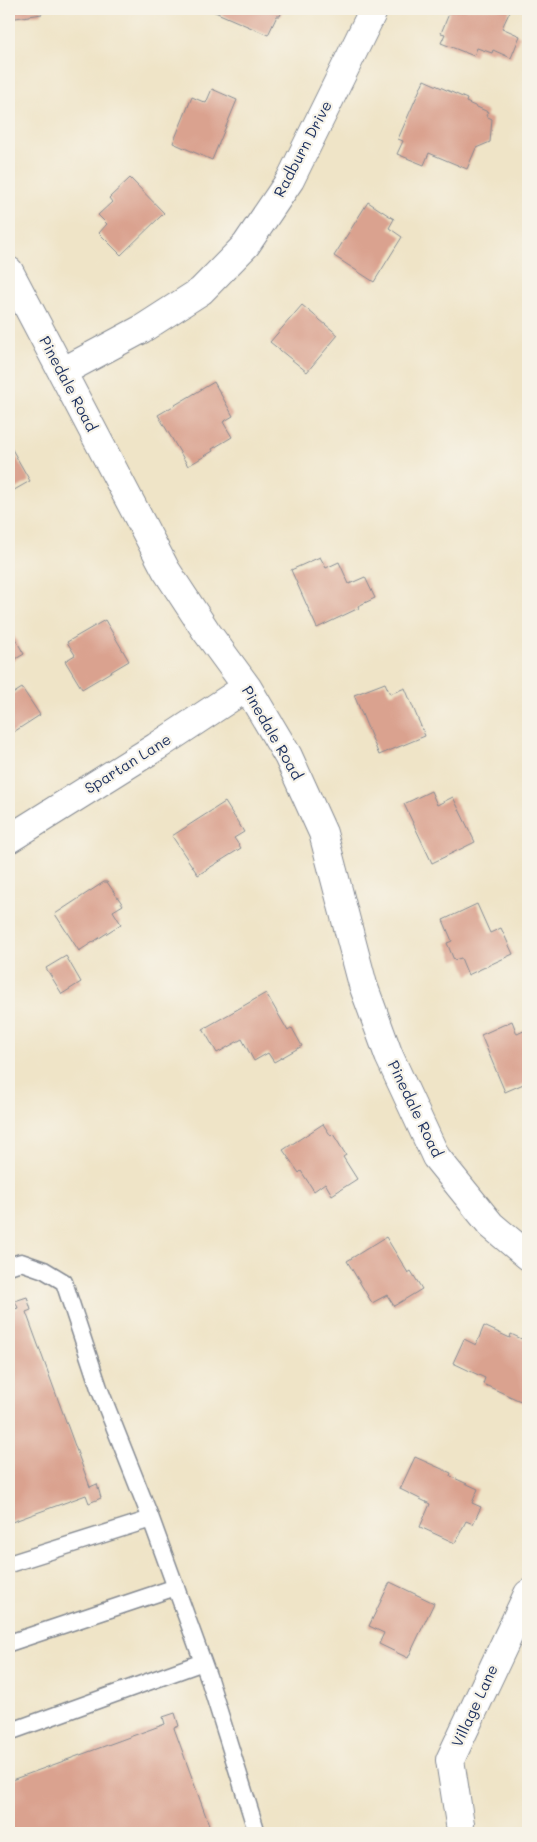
<svg xmlns="http://www.w3.org/2000/svg" width="537" height="1842" viewBox="0 0 537 1842" font-family="Mali,sans-serif">
	<style>
		.building { fill: #daa28f }
		.lines { fill: none; stroke-linecap: round; stroke-linejoin: round }
		.service-casing { stroke: #858a92; stroke-width: 19 }
		.minor-casing { stroke: #858a92; stroke-width: 30 }
		.service { stroke: #fff; stroke-width: 16 }
		.minor { stroke: #fff; stroke-width: 28 }
		.labels { text-anchor: middle; stroke-width: 4.5; stroke-linejoin: round; paint-order: stroke }
		.street-label { font-size: 15px; fill: #1b2f5e; stroke: #f7f3e8 }
	</style>
	<rect width="100%" height="100%" fill="#f7f3e8"/>
	<filter id="ink" filterUnits="userSpaceOnUse"><feTurbulence type="fractalNoise" baseFrequency=".02" numOctaves="2"/><feDisplacementMap in="SourceGraphic" scale="10" xChannelSelector="R" yChannelSelector="G"/><feConvolveMatrix kernelMatrix="1 2 1 2 8 2 1 2 1" color-interpolation-filters="sRGB"/></filter>
	<filter id="wash" filterUnits="userSpaceOnUse"><feTurbulence type="fractalNoise" baseFrequency=".0096" numOctaves="4" result="noise"/><feDisplacementMap in="SourceGraphic" scale="20" xChannelSelector="R" yChannelSelector="G"/><feGaussianBlur stdDeviation="1.12" result="paint"/><feColorMatrix in="noise" values="0 0 0 0 0 0 0 0 0 0 0 0 0 0 0 0 0 1.4 0 .05"/><feComposite in="paint" operator="in"/></filter>
	<g filter="url(#wash)">
		<rect width="100%" height="100%" fill="#efe4c7"/>
		<g id="blocks">
			<path class="building" d="M9,9H42V14L9,19Z
				M208,9H283L280,16H277L268,35Z
				M451,9H511L502,28L520,36L511,58L493,50L492,53L477,48L474,56L441,43L445,34L441,33Z
				M424,80L467,99L466,102L488,112L486,116L492,119L490,142L476,148L467,169L429,153L424,165L397,154L403,141L398,139Z
				M212,89L237,100L212,160L173,143L192,97L206,103Z
				M130,178L164,213L121,255L99,233L107,224L98,215L112,202L109,198Z
				M368,202L394,219L389,228L402,237L374,282L334,256Z
				M302,305L338,335L307,372L270,342Z
				M214,382L233,416L223,422L232,437L212,449L213,451L188,466L158,415Z
				M9,444L30,481L9,493Z
				M320,557L326,568L339,562L349,584L365,577L375,598L358,606L359,608L317,628L291,570Z
				M105,620L129,661L82,689L65,661L75,655L67,642Z
				M9,628L24,654L9,663Z
				M385,683L390,694L405,688L425,736L379,755L354,695Z
				M22,688L40,715L9,735V692L11,695Z
				M431,791L437,805L453,797L475,842L432,863L404,804Z
				M225,802L244,832L234,838L241,848L198,875L172,836Z
				M104,882H107L123,905L113,911L121,924L79,951L55,914Z
				M477,904L490,933L501,928L513,954L468,975L461,958L454,960L447,943L452,941L443,920Z
				M66,956L81,982L62,994L46,968Z
				M266,993L288,1031L292,1028L302,1046L274,1062L268,1053L254,1061L242,1039L217,1053L203,1029Z
				M512,1021L517,1034L528,1029V1082L505,1092L481,1035Z
				M323,1124L331,1136L333,1134L346,1155L343,1157L357,1179L332,1195L325,1183L314,1191L301,1171L299,1173L283,1150Z
				M386,1237L408,1273L411,1271L422,1289L394,1306L387,1295L372,1303L347,1261Z
				M27,1297L31,1310L26,1312L90,1487L97,1484L101,1498L89,1503L86,1495L9,1523V1311L18,1308L15,1301Z
				M484,1326L510,1338L511,1334L528,1342L527,1404L483,1384L485,1378L453,1363L464,1339L476,1345Z
				M415,1457L451,1473L450,1476L478,1489L472,1503L481,1507L473,1524L466,1521L455,1543L420,1527L430,1504L400,1489Z
				M390,1582L434,1603L408,1658L379,1644L384,1633L369,1626Z
				M175,1713L179,1726L174,1728L212,1833H9V1781L165,1724L163,1717Z"/>
		</g>
	</g>
	<g filter="url(#ink)">
		<use href="#blocks" fill-opacity="0" stroke="#858a92" stroke-width="1"/>
		<g class="lines">
			<defs>
				<path id="service" d="M9,1266L21,1262L44,1270L64,1282L99,1388L151,1519L208,1676L257,1833
					M9,1564L151,1519
					M9,1643L176,1587
					M9,1732L203,1662"/>
				<path id="minor" d="M9,271L166,570L206,631L247,687L288,756L323,833L363,985L389,1056L436,1157L491,1225L528,1256
					M62,372L142,329L201,291L246,245L290,180L374,9
					M9,839L156,747L247,687
					M460,1824L450,1760L528,1594"/>
			</defs>
			<use href="#service" class="service-casing"/>
			<use href="#minor" class="minor-casing"/>
			<use href="#service" class="service"/>
			<use href="#minor" class="minor"/>
		</g>
	</g>
	<g class="labels">
		<g class="street-label">
			<text transform="translate(303 149) rotate(-62)" y="5">Radburn Drive</text>
			<text transform="translate(68 384) rotate(62)" y="5">Pinedale Road</text>
			<text transform="translate(272 733) rotate(60)" y="5">Pinedale Road</text>
			<text transform="translate(128 764) rotate(-32)" y="5">Spartan Lane</text>
			<text transform="translate(415 1109) rotate(64)" y="5">Pinedale Road</text>
			<text transform="translate(475 1706) rotate(-65)" y="5">Village Lane</text>
		</g>
	</g>
	<rect width="537" height="1842" fill="none" stroke="#f7f3e8" stroke-width="30"/>
</svg>
